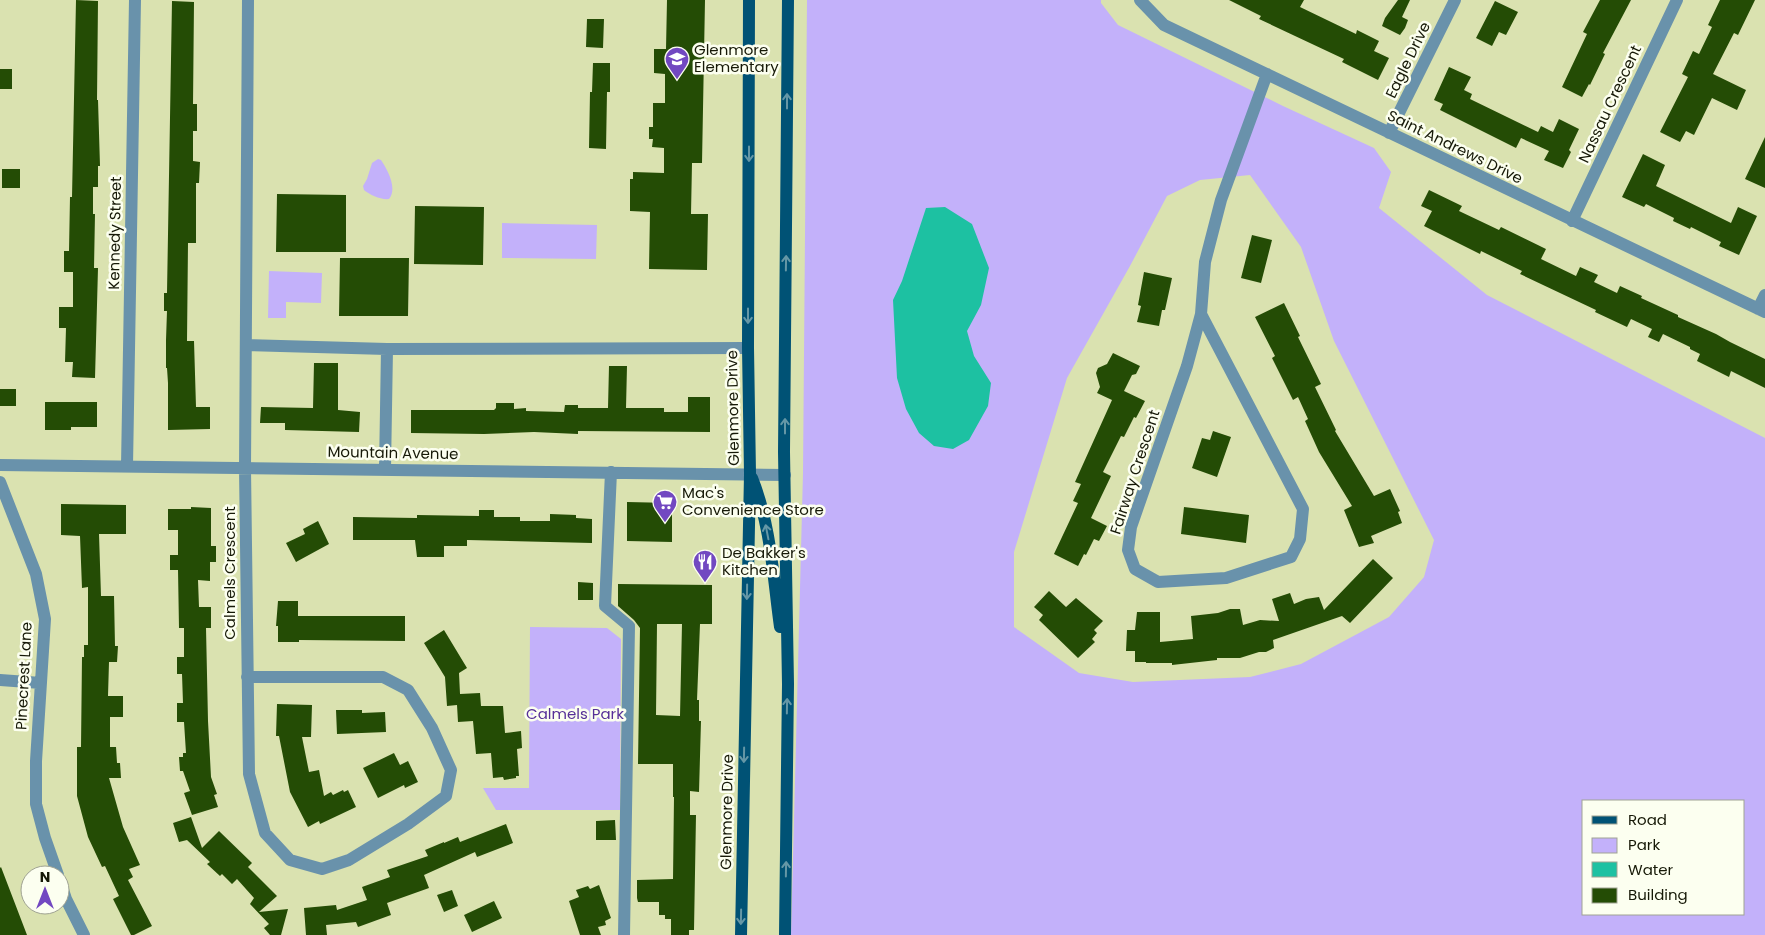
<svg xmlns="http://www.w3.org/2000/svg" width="1765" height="935" viewBox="0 0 1765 935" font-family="Poppins,sans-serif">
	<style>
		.green { fill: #c3b1fa; fill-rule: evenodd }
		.water { fill: #1dc1a2 }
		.building { fill: #244c05; fill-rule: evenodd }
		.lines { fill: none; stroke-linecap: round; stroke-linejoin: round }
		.minor { stroke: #6992ab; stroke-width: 12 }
		.major { stroke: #005275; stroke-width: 12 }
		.oneway { stroke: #6597a6 }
		.labels { text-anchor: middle; stroke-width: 5; stroke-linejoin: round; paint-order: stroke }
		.poi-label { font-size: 15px; fill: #161907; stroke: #fcfff0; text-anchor: start }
		.street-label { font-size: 15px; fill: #161907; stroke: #fcfff0 }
		.park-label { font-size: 15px; fill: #562f98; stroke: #fcfff0 }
	</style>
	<rect width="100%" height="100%" fill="#dae2b0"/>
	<path class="green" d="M807,0H1101V3L1118,25L1283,106L1374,148L1391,172L1379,208L1487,295L1765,438V935H791L803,473ZM1250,175L1301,247L1334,341L1434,540L1424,577L1389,617L1301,664L1250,677L1133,682L1079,673L1014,627V552L1067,378L1130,266L1167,196L1200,180ZM1584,801H1744V914H1584Z
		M378,159L381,160C387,169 398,188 389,199C381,200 370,195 364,190L363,186L367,179L372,163Z
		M502,223L597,225L596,259L502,258Z
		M269,271L322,273L321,303L286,302V318H268Z
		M530,627L607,628L621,639L620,810H496L483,788H529Z"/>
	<path class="water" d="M945,207L972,224L989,268L981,305L967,331L974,356L991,383L988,406L969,440L953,449L934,446L919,433L906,409L897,378L893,300L902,281L926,208Z"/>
	<path class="building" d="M76,0L98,1L97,100H98L100,166H98V187H93V214H95L94,268H98L95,378L72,377L73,362H65L66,328H59V307H73V272H64V251H69L70,197H72Z
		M667,0H705L702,163H692L691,214H708L707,270L649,269L650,212L630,211V179H633V172L664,173V148L652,147L653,139H649V127H653V103H665V74L654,73V49H666Z
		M1229,0H1304L1300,7L1356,34L1357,30L1379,41L1374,51L1389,58L1378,80L1342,62L1344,59L1259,19L1261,16Z
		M1398,0H1410L1402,17L1408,20L1405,28L1400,35L1382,26L1385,18Z
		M1600,0H1631L1603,53L1605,54L1590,85L1589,84L1582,97L1562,87L1587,34L1583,32Z
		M1720,0H1755L1738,35L1734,33L1713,74L1746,90L1737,110L1712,98L1694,135L1686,131L1680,142L1660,132L1688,77L1682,74L1693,51L1699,54L1712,27L1708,25Z
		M172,1L194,2L193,104H197V131H193V161L200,162L199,183H196V243H188L187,341H194L196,407H210V429L168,430V383L167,368H166V340L167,311H164V293H167Z
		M1495,1L1518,12L1506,35L1499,32L1492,46L1476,38Z
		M587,19H604L603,48L586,47Z
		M593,63H610V92H607L606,149L589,148L590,92H592Z
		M1449,67L1471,77L1464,90L1472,94L1470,99L1538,132L1541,126L1553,132L1559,119L1579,129L1569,150L1571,152L1563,168L1544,160L1549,151L1521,138L1516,148L1440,110L1443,104L1434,100Z
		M0,69H12V89H0Z
		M1765,137V188L1745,179Z
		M1643,154L1665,165L1656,186L1731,223L1738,207L1757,216L1739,255L1719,246L1721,242L1691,227L1690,229L1673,221L1674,218L1646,204L1644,207L1622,197Z
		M2,169H20V188H2Z
		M1429,190L1462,206L1459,211L1499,230L1501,227L1546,249L1541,259L1576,276L1580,267L1598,275L1594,282L1617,293L1620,286L1642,296L1641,298L1678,315V317L1716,334L1730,342L1765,359V388L1731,371L1729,377L1697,361L1700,354L1690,349V347L1663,334L1659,342L1648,337L1652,329L1631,319L1627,327L1595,312L1596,310L1520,274L1522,271L1481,251L1480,254L1424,226L1432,211L1421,206Z
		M277,194L346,195V252H276Z
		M415,206L484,207L483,265L414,264Z
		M1252,235L1272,240L1261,283L1241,278Z
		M340,258H409L408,316H339Z
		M1144,272L1172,278L1165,310H1162L1159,326L1137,322L1141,306L1138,305Z
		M1284,303L1300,336L1298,337L1321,384L1315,387L1336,430L1335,431L1374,496L1390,489L1400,511L1398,512L1402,523L1371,536L1374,543L1359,547L1344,510L1352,506L1319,452L1305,421L1308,419L1298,397L1293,400L1272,358L1275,356L1255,317Z
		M1113,353L1140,366L1136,374L1132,375L1124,391L1145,401L1136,418L1134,417L1124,437L1121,436L1103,472L1111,476L1091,518L1107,526L1099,541L1094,539L1086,555L1084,554L1078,566L1054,554L1078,503L1073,501L1081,484L1075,482L1112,400L1097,393L1100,387L1096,373L1098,368L1107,364Z
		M314,363H338V410L360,412L359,432L285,430V423H260L261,407L313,408Z
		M609,366H627L626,408H664V412H688V397H710V432L578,431V434L534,432L484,434L411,433V410H494L496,408V403H514V409L526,408V411L564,412L565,405H578V408H608Z
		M0,389H16V406H0Z
		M45,402H97V427H71V430H45Z
		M1213,431L1231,437L1217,477L1192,468L1202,438L1210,440Z
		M627,502L672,503V542L627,541Z
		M61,504L126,505V534H99L101,596H114L115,646H118L117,662H109L108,696H123V717H110V747H116L117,763H120L121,778H109L123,827L140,865L129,869L133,877L128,880L152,926L134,935H131L113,899L119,896L105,866L102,867L88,837L77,796V747H81L82,657H84V645H88V587L82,588L80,536L61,535Z
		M191,507L211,508V546H216V562H210V581L198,580L199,607H211V628H206L208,721L211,777L217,794L214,795L218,807L192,815L184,793L190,791L183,771H180L179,757H183V753H186L184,722H177V703H183L182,674H177V657H184V628H179L178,570H170V555H178V530H168V509H191Z
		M1184,507L1249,515L1246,543L1181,534Z
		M479,510H494V517H520V521H550V514L576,515V518L592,519V543L467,540V546H444V557H417L415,540H353V517L417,518V515L479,516Z
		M318,521L329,544L296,562L286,543L305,534L303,529Z
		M1373,559L1393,578L1350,623L1342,616L1273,640L1274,648L1266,652H1259L1240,658H1217V660L1172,665V663H1146V662H1135V651H1126L1127,630H1135L1137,612H1160V642L1193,639L1191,616L1218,613L1230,609H1240L1243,625L1260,620L1279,621L1272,599L1290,593L1294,604L1306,599L1319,597L1324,610Z
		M578,582L593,583V600H578Z
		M618,584L712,585V624H700L697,700H699V721H701L699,792L690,791V815H696L694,930H689V935H671V919H665V915H659V902H638L637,898V880L673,879L674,797H673V764H638L640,628L634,620L618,606ZM657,624H682L680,716L656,715Z
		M1049,591L1066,607L1076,598L1103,621L1094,630L1097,633L1092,639L1095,642L1078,658L1039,620L1043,615L1034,607Z
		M278,601H298V616H405V641L299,640V642H278V626H276Z
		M444,630L467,668L459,673L460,694L480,693L481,706H503L505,733L521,731L522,748L517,749L519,776H516V778L504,780L503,777L493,778L491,753L476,754L473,721L458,722L457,705L447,706L445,677L424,643Z
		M277,704L312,705L311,737H302L309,772L319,770L324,796L331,792L333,795L343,790L344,792L348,790L356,807L320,824L319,821L308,827L290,792L279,736H276Z
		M336,710H362V713L385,712L386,732L337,734Z
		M394,753L400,765L408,761L418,782L405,788L404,785L378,798L363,768Z
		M191,817L202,848L219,831L252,863L248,867L277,896L259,912L288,909L281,935H270L264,928L269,924L250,904L254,898L237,879L232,884L222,874L220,876L207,864L210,862L187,840L179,842L173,823Z
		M615,820L616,840H596V821Z
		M506,824L513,843L477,857L475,852L424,875L429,888L387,903L391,915L358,927L356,922L326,925L327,935H306L304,908L336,905L337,910L367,900L362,887L390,877L387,870L428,856L425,850L444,842V843L458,837L460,842Z
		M1,867L27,935H0V868Z
		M599,885L611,918L605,921L606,925L598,927L601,935H580L569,901L579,897L576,890L588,886L590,889Z
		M452,890L458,906L444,912L437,895Z
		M494,901L502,918L472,932L464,915Z"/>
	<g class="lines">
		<path class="minor" d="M1140,0L1164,25L1765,312
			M1389,133L1455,0
			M1572,221L1677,0
			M1758,309L1765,295
			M1201,314L1303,509L1300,539L1291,557L1226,578L1158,582L1135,569L1128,550L1131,527L1187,366L1201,314L1205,262L1221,200L1267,74
			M246,345L387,349L748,348
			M0,465L785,475
			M127,466L135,0
			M385,469L387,349
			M611,472L605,606L629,626L624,935
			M0,482L36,574L45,619L36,761V804L45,838L58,875
			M247,677H383L408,690L432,728L451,770L446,796L408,824L349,860L322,869L290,860L265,833L249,774L245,468L248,0
			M0,680L41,683
			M60,881L66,899L84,935"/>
		<path class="major" d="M752,478C771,525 773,577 780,627
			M741,935L750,474L748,348L749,0
			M785,935L788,684L784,452L788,0"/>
	</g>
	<defs><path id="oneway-shaft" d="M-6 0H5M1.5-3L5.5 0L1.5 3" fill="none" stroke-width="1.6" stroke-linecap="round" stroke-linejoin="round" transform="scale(1.25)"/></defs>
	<g class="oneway">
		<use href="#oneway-shaft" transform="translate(787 101) rotate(-90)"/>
		<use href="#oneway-shaft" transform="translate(749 154) rotate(90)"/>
		<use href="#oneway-shaft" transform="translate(786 263) rotate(-89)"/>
		<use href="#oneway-shaft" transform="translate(748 316) rotate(90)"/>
		<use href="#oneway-shaft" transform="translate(785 426) rotate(-90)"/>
		<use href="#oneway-shaft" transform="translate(767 532) rotate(-101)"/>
		<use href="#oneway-shaft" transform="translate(747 592) rotate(91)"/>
		<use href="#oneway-shaft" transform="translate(787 706) rotate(-89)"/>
		<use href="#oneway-shaft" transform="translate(744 755) rotate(91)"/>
		<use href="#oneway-shaft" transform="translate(786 869) rotate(-89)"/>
		<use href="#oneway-shaft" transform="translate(741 917) rotate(91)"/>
	</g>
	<defs>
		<symbol id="school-pin" viewBox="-11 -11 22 30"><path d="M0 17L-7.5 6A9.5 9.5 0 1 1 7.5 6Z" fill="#7248c1" stroke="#fcfff0"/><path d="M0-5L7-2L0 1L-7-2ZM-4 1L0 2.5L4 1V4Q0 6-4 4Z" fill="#fff"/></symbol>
		<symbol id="supermarket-pin" viewBox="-11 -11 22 30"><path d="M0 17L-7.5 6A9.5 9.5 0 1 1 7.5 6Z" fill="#7248c1" stroke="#fcfff0"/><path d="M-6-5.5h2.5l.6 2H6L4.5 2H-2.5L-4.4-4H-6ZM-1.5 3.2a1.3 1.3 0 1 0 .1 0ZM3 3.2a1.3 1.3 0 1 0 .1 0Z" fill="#fff"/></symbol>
		<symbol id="restaurant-pin" viewBox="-11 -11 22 30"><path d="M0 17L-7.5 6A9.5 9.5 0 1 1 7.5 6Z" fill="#7248c1" stroke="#fcfff0"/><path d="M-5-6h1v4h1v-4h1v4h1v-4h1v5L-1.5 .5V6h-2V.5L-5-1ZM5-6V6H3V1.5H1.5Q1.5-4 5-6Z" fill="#fff"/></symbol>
	</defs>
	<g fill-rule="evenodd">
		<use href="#school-pin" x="663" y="45" width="28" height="38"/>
		<use href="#supermarket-pin" x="651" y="488" width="28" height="38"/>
		<use href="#restaurant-pin" x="691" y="548" width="28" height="38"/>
	</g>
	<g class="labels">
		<g class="poi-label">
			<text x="694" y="55">Glenmore<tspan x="694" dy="17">Elementary</tspan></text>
			<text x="682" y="498">Mac's<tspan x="682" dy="17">Convenience Store</tspan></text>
			<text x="722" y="558">De Bakker's<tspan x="722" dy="17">Kitchen</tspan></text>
		</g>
		<g class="street-label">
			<text transform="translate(1408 60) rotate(-64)" y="5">Eagle Drive</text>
			<text transform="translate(1610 104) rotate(-65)" y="5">Nassau Crescent</text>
			<text transform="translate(1455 147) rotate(26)" y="5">Saint Andrews Drive</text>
			<text transform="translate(115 233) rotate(-89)" y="5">Kennedy Street</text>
			<text transform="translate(733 408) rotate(-91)" y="5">Glenmore Drive</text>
			<text transform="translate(393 453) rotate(1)" y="5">Mountain Avenue</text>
			<text transform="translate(1135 472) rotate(-72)" y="5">Fairway Crescent</text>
			<text transform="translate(230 573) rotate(-90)" y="5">Calmels Crescent</text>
			<text transform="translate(24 676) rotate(-87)" y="5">Pinecrest Lane</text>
			<text transform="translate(727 812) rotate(-89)" y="5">Glenmore Drive</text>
		</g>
		<g class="park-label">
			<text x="575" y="719">Calmels Park</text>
		</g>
	</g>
	<rect x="1582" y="800" width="162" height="115" fill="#fcfff0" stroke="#a0a393"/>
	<rect x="1592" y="816" width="25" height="8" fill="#005275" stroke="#a0a393"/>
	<text x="1628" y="825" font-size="15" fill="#161907">Road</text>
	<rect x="1592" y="838" width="25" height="15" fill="#c3b1fa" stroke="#a0a393"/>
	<text x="1628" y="850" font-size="15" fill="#161907">Park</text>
	<rect x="1592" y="862" width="25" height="15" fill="#1dc1a2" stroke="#a0a393"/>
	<text x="1628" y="875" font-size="15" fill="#161907">Water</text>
	<rect x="1592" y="888" width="25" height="15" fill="#244c05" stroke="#a0a393"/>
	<text x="1628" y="900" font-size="15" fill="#161907">Building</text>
	<g transform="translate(45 890)"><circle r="24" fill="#fcfff0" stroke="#a0a393"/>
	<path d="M0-4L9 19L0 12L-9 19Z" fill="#7248c1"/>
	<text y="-8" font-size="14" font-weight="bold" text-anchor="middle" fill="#161907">N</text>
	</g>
</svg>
